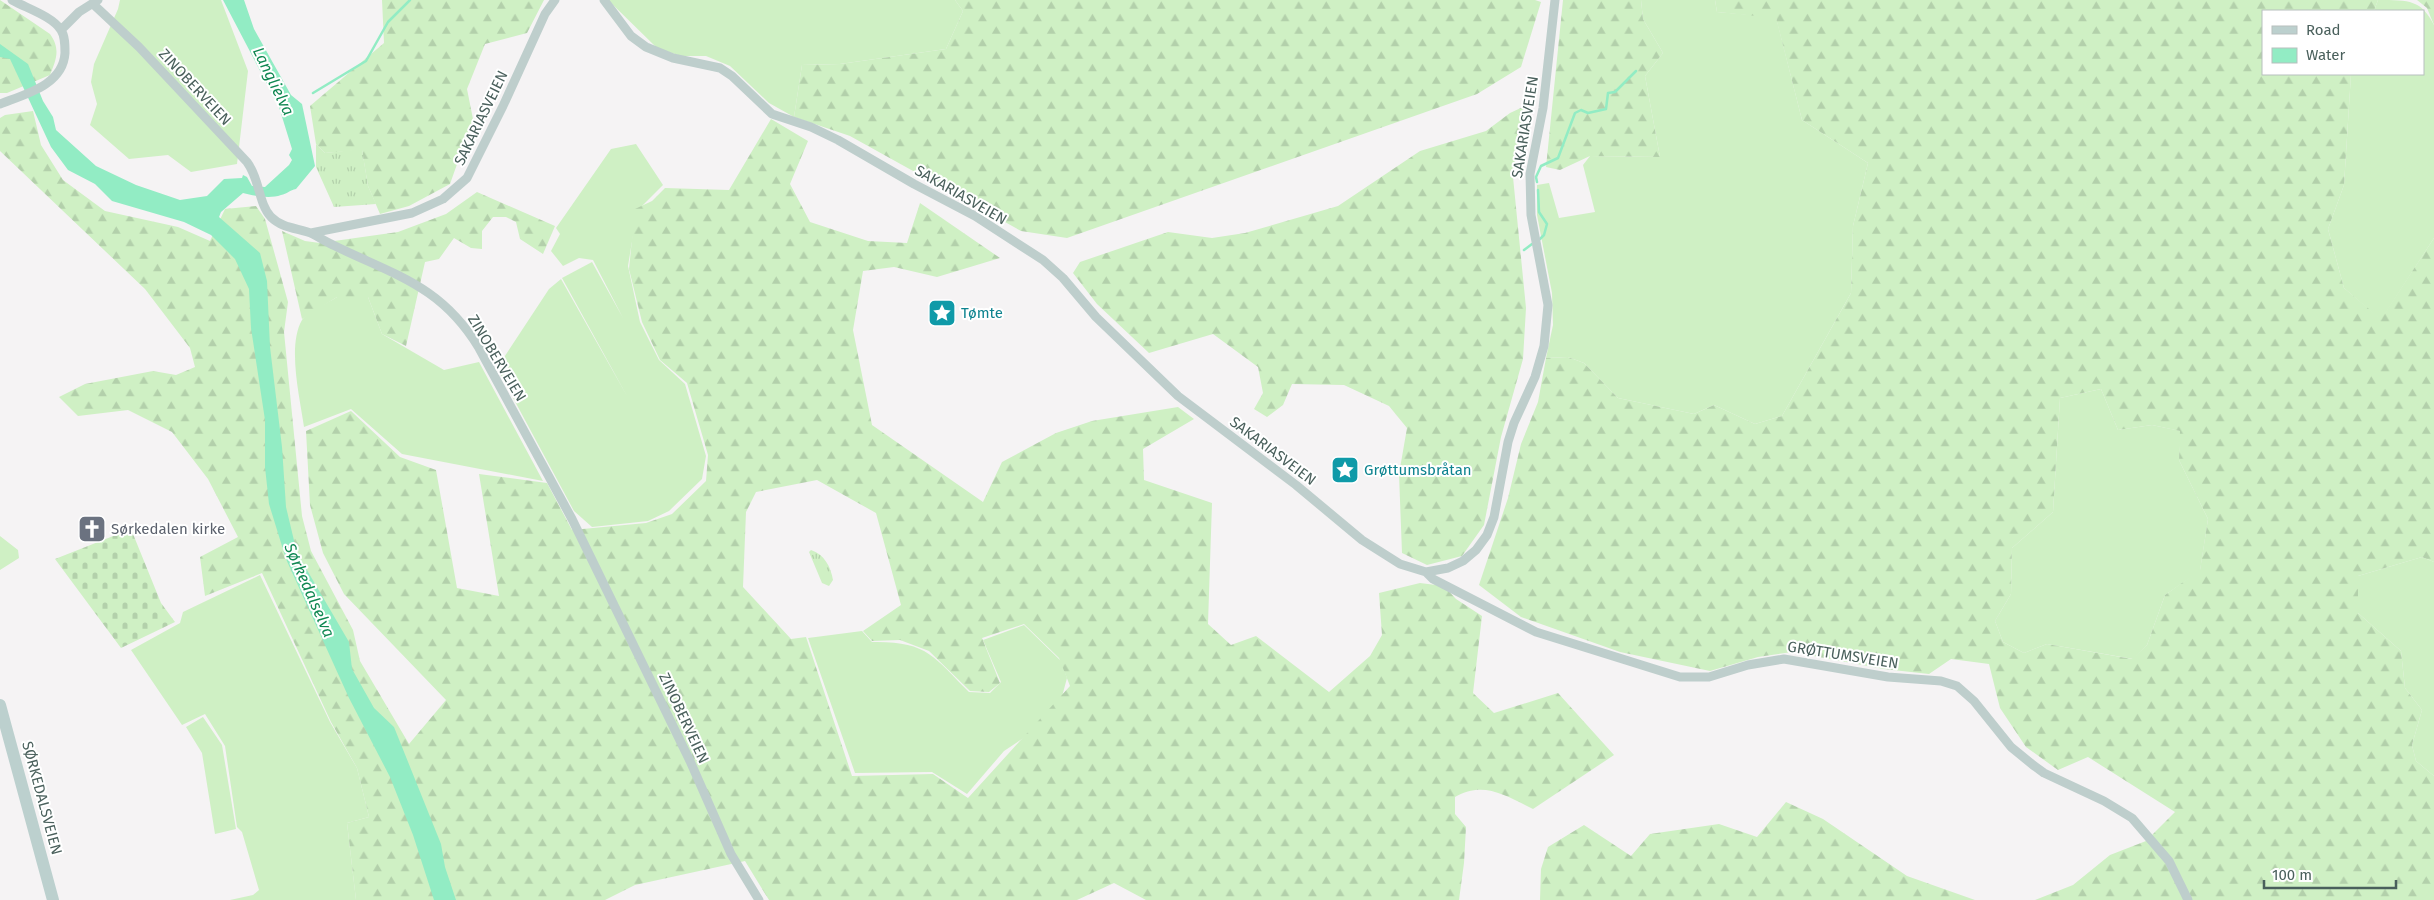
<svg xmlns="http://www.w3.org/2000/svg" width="2434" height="900" viewBox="0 0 2434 900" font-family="'Fira Sans',sans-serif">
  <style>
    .grass { fill: #cff0c4 }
    .forest { fill: url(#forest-firs); fill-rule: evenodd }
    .cemetery { fill: url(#cemetery-stones) }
    .park { fill: url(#park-tufts) }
    .water { fill: #92ecc4 }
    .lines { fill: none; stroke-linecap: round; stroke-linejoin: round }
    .stream { stroke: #92ecc4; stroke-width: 2.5 }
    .street { stroke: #bececc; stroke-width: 9 }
    .secondary { stroke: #bcd0ce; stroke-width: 12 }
    .labels { text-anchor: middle; stroke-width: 4; stroke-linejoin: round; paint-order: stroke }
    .street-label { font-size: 15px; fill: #4a605c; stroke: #fff }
    .culture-label { font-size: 15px; fill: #0d838f; stroke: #fff; text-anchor: start }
    .worship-label { font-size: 15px; fill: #5b616d; stroke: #fff; text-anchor: start }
    .water-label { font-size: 16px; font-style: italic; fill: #108852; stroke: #fff }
  </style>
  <defs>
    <pattern id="forest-firs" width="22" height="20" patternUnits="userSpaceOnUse" patternTransform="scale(1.25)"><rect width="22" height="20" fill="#cff0c4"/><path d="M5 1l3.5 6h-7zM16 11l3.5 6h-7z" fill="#b3d0ab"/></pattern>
    <pattern id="cemetery-stones" width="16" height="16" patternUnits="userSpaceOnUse" patternTransform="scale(1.25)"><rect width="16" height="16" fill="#cff0c4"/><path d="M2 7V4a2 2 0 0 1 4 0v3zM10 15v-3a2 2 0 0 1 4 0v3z" fill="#b3d0ab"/></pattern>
    <pattern id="park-tufts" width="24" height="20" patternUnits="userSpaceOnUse" patternTransform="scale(1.25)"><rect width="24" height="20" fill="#cff0c4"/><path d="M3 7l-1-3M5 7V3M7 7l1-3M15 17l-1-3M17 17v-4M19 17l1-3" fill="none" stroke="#b3d0ab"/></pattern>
  </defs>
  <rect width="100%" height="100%" fill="#f5f3f4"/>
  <path class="grass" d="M120 0H221L248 71 237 164 191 172 168 155 129 159 90 125 97 104 91 82 94 64 118 9Z
    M608 0H955L963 11 946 49 840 64 802 65 794 117 769 103 730 66 706 56H681L657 48Z
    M1641 0H1715L1717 12 1776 17 1802 120 1868 163 1853 226 1851 293 1782 416 1755 424 1714 405 1694 414 1618 398 1584 363 1568 357 1546 358 1553 325 1552 293 1537 215V185L1549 183 1559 218 1595 212 1583 165 1590 156 1660 157 1645 76 1663 53 1643 19Z
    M2378 0C2410 0 2421 0 2434 25V238L2381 320 2344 288 2328 229 2344 185 2351 74H2423V11H2374Z
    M636 144 663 185 637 211 628 266 640 322 659 360 685 384 706 456 702 479 669 511 648 521 592 527 574 511 497 368 549 289 561 279 627 396 562 278 592 262 623 318 593 260 579 258 563 266 551 251 560 234 556 228 611 149Z
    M337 297H368L382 334 444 370 479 362 543 481 402 454 351 409 304 427C300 398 287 346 302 320 306 313 329 302 337 297Z
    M2101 389 2118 430 2152 425 2181 431 2179 460 2208 519 2200 571 2165 595 2147 645 2133 659 2047 644 2024 653 2003 642 1995 621 2011 594 2012 548 2053 512 2060 398Z
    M0 536 18 550 19 558 0 570Z
    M2422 557 2434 562V776L2416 761 2412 745 2422 710 2405 688 2401 651 2358 613V576Z
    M260 575 330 722 357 768 369 817 347 823 356 900H230L253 895 259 890 242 832 237 827 225 746 205 714 182 725 131 650 180 623 183 612Z
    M1024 625 1061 661 1067 678 1060 704 1046 723 1004 751 967 794 932 772 855 773 808 638 862 631 872 642C927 641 933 656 969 692L990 693 1001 682 983 640Z
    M203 717 222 745 236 829 215 834 202 753 186 727Z"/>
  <path class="forest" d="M0 0 50 34C61 49 56 60 50 75L7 93H0Z
    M382 0H544L527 33 485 44 467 89 473 119 450 184 409 206 380 214 368 186 362 150 325 153 316 144 310 106 384 43Z
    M955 0H1535L1541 2 1521 67 1477 94 1067 238 1021 231 850 136 794 117 802 65 840 64 946 49 963 11Z
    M1563 0H1641L1643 19 1663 53 1645 76 1660 157 1590 156 1560 170 1546 167Z
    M1715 0H2378L2374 11H2263V74H2351L2344 185 2328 229 2344 288 2381 319 2434 238V562L2422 557 2358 576V613L2401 651 2405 688 2422 710 2412 745 2416 761 2434 776V900H2035L2073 885 2110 855 2146 841 2175 812 2088 757 2058 770 2026 747 2000 708 1989 664 1951 659 1929 674 1884 669 1792 652 1758 657 1710 671 1620 652 1521 617 1479 585 1508 498 1521 444 1538 402 1546 358 1568 357 1584 363 1618 398 1694 414 1714 405 1755 424 1782 416 1851 293 1853 226 1868 163 1802 120 1776 18 1717 12ZM2101 389 2118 430 2152 425 2180 431 2179 460 2208 519 2200 570 2165 595 2147 645 2132 659 2047 644 2024 653 2003 642 1995 621 2011 594 2012 548 2053 512 2060 398Z
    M2417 0H2434V25L2427 8Z
    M1525 106 1519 131 1513 177 1526 308 1523 359 1501 437 1484 525 1462 556 1427 565 1402 553 1399 474 1407 428 1389 406 1344 385 1292 384 1283 405 1267 417 1254 409 1263 393 1258 367 1213 334 1149 353 1097 304 1073 273 1080 262 1168 232 1212 238 1245 233 1338 206 1420 151 1486 131 1510 113Z
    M33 111 41 145 63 180 105 211 178 227 210 241 225 209 256 206 265 219 288 302 284 332 302 516 311 551 353 630 360 661 409 744 446 700 344 594 323 553 310 505 306 431 351 411 400 457 436 470 457 588 499 596 479 474 547 483 572 530 646 523 672 514 706 481 708 455 687 383 660 360 642 322 629 269 635 209 652 201 665 188 729 190 771 119 808 141 790 184 810 222 868 241 907 243 920 203 1000 258 937 277 894 267 863 271 853 330 872 425 983 502 1002 462 1056 433 1092 421 1178 407 1194 419 1143 449 1144 480 1212 503 1208 624 1231 645 1256 636 1329 692 1370 656 1382 635 1379 593 1420 583 1444 586 1456 599 1482 616 1473 693 1494 713 1558 693 1614 755 1533 809C1507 796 1483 780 1455 797V814L1466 827 1464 863 1459 900H1146L1114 883 1077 900H769L745 861 635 885 605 900H356L347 823 369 817 357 768 331 722 262 573 205 596 200 557 238 537 208 479 172 432 128 410 78 416 59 397 85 384 153 371 176 375 195 367 190 348 145 289 0 151V118L5 115ZM817 480 876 513 901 605 863 631 872 641 900 640 929 651 970 691 989 692 1000 683 982 638 1024 624 1059 658 1070 686 968 798 933 774 852 776 806 637 791 639 743 587 746 512 756 492Z
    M477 192 555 226 543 254 520 239 516 222 506 217H493L482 231V249L471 248 454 238 439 259 425 262 406 346 382 334 368 297H337L302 319 282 231 305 241 320 243 398 232 446 214Z
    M1786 802 1823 819 1907 876 1975 900H1540L1541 869 1548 847 1584 825 1631 856 1650 834 1719 824 1757 837Z"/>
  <path class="cemetery" d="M131 529 161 603 175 622 121 648 55 559Z"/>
  <path class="park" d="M316 144 325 153 362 149 368 186 376 204 334 207 316 167Z
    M811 550C824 554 831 567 833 580L829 586 822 583 809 552Z"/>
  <path class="water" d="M223 0H244L254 29 291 95 302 104 315 166 296 189C290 190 287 194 281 195 270 199 254 196 243 193L221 212 219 217 260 253 267 281 270 347 282 447 286 507 297 553 349 642 352 669 374 708 394 727 441 844 445 867 456 900H434L413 835 390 777 349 698 286 559 269 504 265 467V420L251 328 249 289 235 259 211 235 184 222 112 201 95 184 68 170 51 147 10 59 0 57V44L28 64 43 101 53 117 56 130 96 166 136 185 180 200 207 196 224 179 242 178 243 175 247 177 252 186 265 187 289 165 292 160 289 155 292 149 279 107Z"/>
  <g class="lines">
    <path class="stream" d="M313 93 366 61 388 22 410 0
      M1537 182 1536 177 1541 166 1558 158 1575 113 1581 110 1588 113 1606 109 1608 93 1615 92 1636 71
      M1538 190 1539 212 1547 224 1544 235 1540 239
      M1524 250 1532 244"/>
    <path class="street" d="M604 0 631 36 646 47 673 58 720 68 732 76 772 114 811 127 838 140 914 184 975 216 1043 260 1063 278 1096 317 1178 396 1296 485 1362 540 1400 564 1426 572 1448 568 1463 561 1476 550 1487 535 1494 517 1508 442 1514 423 1535 377 1544 346 1548 305 1531 215 1530 174 1543 108 1555 0
      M93 4 139 47 247 162C260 179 258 203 271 217 283 229 299 228 313 234 320 238 326 242 333 245 394 275 441 285 479 348L572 519 690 761 731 854 759 900
      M61 30 79 12 98 0
      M0 104C26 94 63 85 65 53 65 45 65 36 61 30 52 16 26 8 12 0
      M311 233 412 213 443 199 467 178 503 106 545 14 555 0
      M1426 572 1433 579 1536 632 1680 677H1709L1748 665 1784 659 1888 677 1941 681 1957 686 1974 701 2011 747 2033 765 2044 773 2104 801 2132 818 2169 861 2188 900"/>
    <path class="secondary" d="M0 705 53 900"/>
  </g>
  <defs>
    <symbol id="sight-square" viewBox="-11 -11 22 22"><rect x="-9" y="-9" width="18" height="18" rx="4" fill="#0f9aa8" stroke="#fff"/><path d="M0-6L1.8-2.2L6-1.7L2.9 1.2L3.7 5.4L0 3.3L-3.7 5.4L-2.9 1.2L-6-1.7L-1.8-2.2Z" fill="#fff"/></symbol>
    <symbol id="church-square" viewBox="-11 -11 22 22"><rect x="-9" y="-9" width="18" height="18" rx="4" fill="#6b7280" stroke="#fff"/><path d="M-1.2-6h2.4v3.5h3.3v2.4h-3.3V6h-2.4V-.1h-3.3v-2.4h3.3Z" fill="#fff"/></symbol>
  </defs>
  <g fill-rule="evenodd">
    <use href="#sight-square" x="926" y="297" width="32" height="32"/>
    <use href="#sight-square" x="1329" y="454" width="32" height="32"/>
    <use href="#church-square" x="76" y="513" width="32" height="32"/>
  </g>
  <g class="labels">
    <g class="street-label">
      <text transform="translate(195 87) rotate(47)" y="5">ZINOBERVEIEN</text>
      <text transform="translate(481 118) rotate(-64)" y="5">SAKARIASVEIEN</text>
      <text transform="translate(1525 127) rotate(-81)" y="5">SAKARIASVEIEN</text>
      <text transform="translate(961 195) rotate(30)" y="5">SAKARIASVEIEN</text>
      <text transform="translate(497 358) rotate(59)" y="5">ZINOBERVEIEN</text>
      <text transform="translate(1273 451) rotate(37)" y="5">SAKARIASVEIEN</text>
      <text transform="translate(1843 655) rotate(9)" y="5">GRØTTUMSVEIEN</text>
      <text transform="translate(684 718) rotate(65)" y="5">ZINOBERVEIEN</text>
      <text transform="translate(42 798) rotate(75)" y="5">SØRKEDALSVEIEN</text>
    </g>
    <g class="culture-label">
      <text x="961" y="318">Tømte</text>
      <text x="1364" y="475">Grøttumsbråtan</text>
    </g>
    <g class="worship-label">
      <text x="111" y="534">Sørkedalen kirke</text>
    </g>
    <g class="water-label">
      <text transform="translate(274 81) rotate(64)" y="6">Langlielva</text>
      <text transform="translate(310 590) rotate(66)" y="6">Sørkedalselva</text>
    </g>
  </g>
  <rect x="2262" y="10" width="162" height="65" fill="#ffffff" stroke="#b7bfbe"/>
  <rect x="2272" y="26" width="25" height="8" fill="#bcd0ce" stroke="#b7bfbe"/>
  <text x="2306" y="35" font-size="15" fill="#4a605c">Road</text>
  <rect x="2272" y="48" width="25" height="15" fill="#92ecc4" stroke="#b7bfbe"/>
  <text x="2306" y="60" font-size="15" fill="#4a605c">Water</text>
  <path d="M2264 880v8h132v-8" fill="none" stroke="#4a605c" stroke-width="2.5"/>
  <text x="2272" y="880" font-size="15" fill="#4a605c" stroke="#ffffff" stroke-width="4" paint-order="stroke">100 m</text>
</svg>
